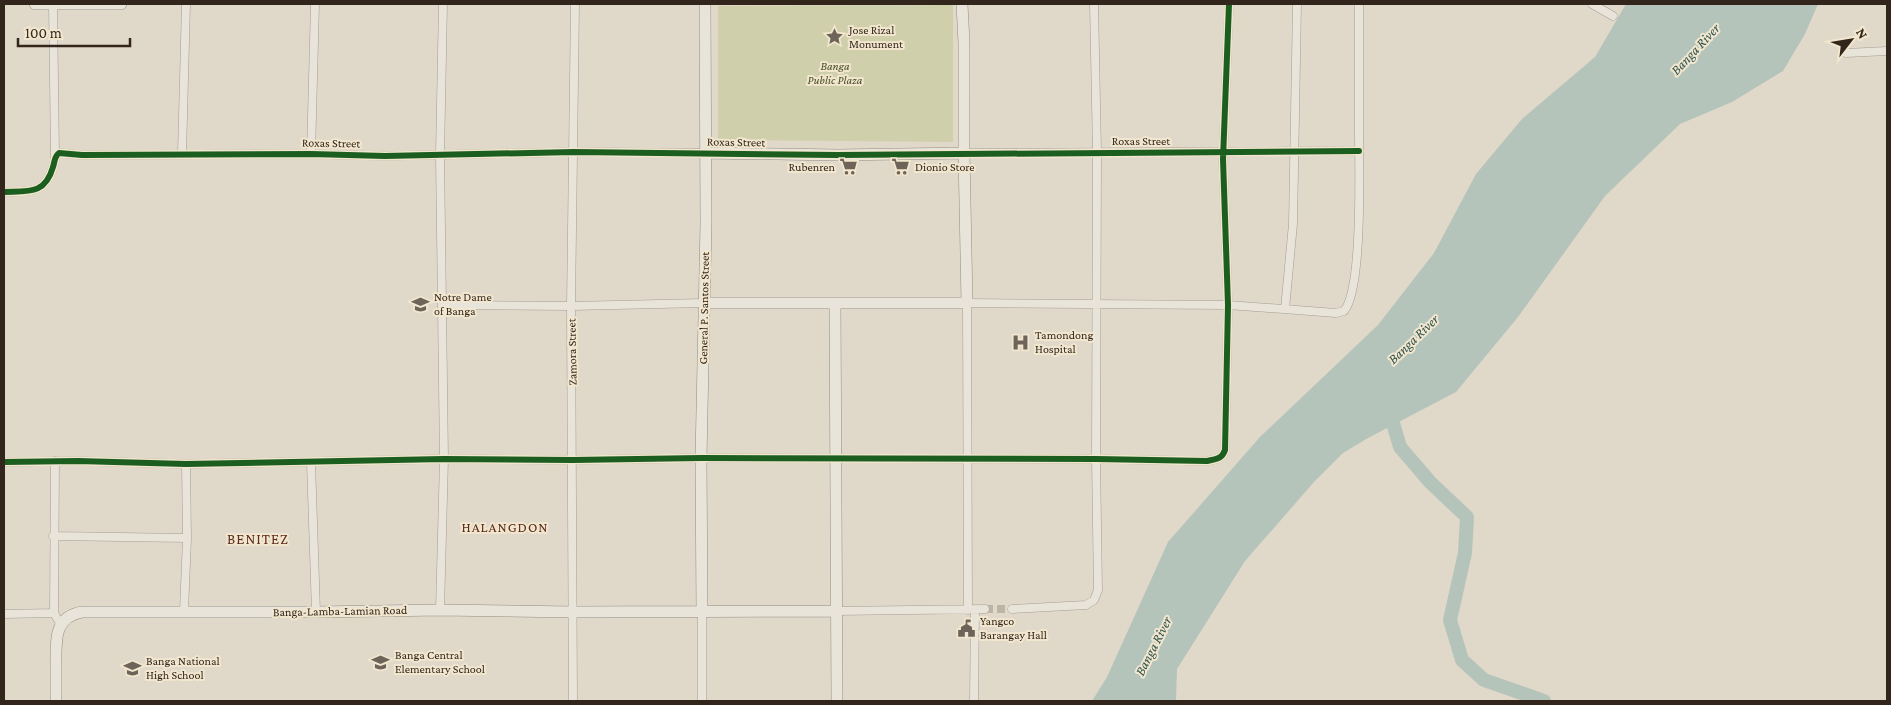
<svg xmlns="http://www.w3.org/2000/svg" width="1891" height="705" viewBox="0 0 1891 705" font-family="'Crimson Pro',serif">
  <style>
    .green { fill: #d0cfac }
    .water { fill: #b5c4ba }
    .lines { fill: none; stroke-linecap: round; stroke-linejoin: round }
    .river { stroke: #b5c4ba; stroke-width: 14 }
    .street-tunnel { stroke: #bdb4a6; stroke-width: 8; stroke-dasharray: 8 4; stroke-linecap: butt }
    .street-casing { stroke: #a59d93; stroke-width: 9 }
    .secondary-casing { stroke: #948d83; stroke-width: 12 }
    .street { stroke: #e8e4da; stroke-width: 8 }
    .secondary { stroke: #e8e4da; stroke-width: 11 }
    .cycleway-casing { stroke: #f2e7ce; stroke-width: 9 }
    .cycleway { stroke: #1b5e20; stroke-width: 6 }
    .labels { text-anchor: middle; stroke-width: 4; stroke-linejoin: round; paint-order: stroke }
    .poi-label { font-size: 12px; fill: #32261c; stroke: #f2e7ce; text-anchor: start }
    .park-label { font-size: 12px; font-style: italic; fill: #444d24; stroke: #f2e7ce }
    .street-label { font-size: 12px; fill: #32261c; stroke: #f2e7ce }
    .water-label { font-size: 14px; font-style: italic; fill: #2c514e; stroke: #f2e7ce }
    .neighbourhood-label { font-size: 14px; letter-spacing: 1px; fill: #5c2a1e; stroke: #f2e7ce }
    .quarter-label { font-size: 15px; letter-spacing: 1px; fill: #5c2a1e; stroke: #f2e7ce }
  </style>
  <rect width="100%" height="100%" fill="#e0d8c9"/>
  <path class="green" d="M953 5V142L718 140V6Z"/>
  <path class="water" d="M1626 4H1818L1805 34 1783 71 1732 102 1680 124 1605 196 1518 317 1456 392 1368 438 1343 453 1314 482 1245 561 1177 669 1176 701H1092L1107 677 1168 542 1260 437 1378 325 1434 253 1476 174 1522 119 1595 57Z"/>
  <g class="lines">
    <path class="river" d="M1388 406 1400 447 1430 482 1467 517 1465 553 1450 620 1462 660 1484 680 1544 701"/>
    <path class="street-tunnel" d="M985 609H1012"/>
    <defs>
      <path id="street" d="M53 4 55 157
        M1592 4 1613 16
        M1846 53 1887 51
        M964 153 1359 151
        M182 154 186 4
        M311 154 315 4
        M4 192C28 191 45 195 53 167 55 161 54 157 59 153L82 155 311 154 385 156 574 152 705 153
        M442 305 571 306 704 303
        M1285 309 1293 224 1297 4
        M55 461 54 613 61 625
        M4 462 78 461 186 464 444 459 573 460 701 458 1096 459 1207 461C1216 459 1222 459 1225 450L1228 305 1223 159 1229 4
        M311 462 316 612
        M53 536 187 538
        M1012 609 1086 605 1094 600 1098 590 1096 459 1097 152 1094 4
        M440 610 444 459 440 155 443 4
        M968 610 967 303 1228 305 1336 313 1344 311C1363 289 1359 167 1359 134 1359 90 1359 47 1359 4
        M184 611 187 538 186 464
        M836 611 985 609
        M4 614 54 613
        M573 701 571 306 575 4
        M702 701V612
        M974 701 975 610"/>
      <path id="secondary" d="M35 4H121
        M705 153 838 155 964 153
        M704 303H967L964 153V43L962 4
        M835 303 837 701
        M702 612 701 458 706 223 705 4
        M56 701C56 689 56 677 56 666 56 642 53 617 82 612H316L440 610 573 612 836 611"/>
    </defs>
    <use href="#street" class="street-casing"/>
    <use href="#secondary" class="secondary-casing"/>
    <use href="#street" class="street"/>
    <use href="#secondary" class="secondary"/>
    <defs>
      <path id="cycleway" d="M4 192C28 191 45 195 53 167 55 161 54 157 59 153L82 155 311 154 385 156 574 152 838 155 1359 151
        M4 462 78 461 186 464 444 459 573 460 701 458 1096 459 1207 461C1216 459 1222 459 1225 450L1228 305 1223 159 1229 4"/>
    </defs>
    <use href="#cycleway" class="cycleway-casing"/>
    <use href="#cycleway" class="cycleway"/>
  </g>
  <defs>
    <symbol id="sight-bare" viewBox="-9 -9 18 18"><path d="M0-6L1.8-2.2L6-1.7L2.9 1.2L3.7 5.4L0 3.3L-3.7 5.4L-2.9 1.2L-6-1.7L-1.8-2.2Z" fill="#6f6459" stroke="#f2e7ce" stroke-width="2.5" paint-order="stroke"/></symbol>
    <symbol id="supermarket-bare" viewBox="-9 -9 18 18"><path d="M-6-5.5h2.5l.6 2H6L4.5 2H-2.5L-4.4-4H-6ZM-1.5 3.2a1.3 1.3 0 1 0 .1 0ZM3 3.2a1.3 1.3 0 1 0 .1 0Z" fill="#6f6459" stroke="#f2e7ce" stroke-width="2.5" paint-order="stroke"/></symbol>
    <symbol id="school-bare" viewBox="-9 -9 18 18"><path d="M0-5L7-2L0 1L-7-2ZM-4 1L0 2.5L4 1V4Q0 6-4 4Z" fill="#6f6459" stroke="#f2e7ce" stroke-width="2.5" paint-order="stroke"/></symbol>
    <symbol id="hospital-bare" viewBox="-9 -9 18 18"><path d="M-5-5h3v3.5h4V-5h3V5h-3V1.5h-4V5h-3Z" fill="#6f6459" stroke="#f2e7ce" stroke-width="2.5" paint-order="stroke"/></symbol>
    <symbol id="civic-bare" viewBox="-9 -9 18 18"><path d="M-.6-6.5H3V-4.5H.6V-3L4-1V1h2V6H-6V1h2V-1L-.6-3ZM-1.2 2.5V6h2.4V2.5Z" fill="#6f6459" stroke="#f2e7ce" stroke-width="2.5" paint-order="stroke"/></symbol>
  </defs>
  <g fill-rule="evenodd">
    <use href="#sight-bare" x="822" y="24" width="25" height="25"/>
    <use href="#supermarket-bare" x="836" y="154" width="25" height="25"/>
    <use href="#supermarket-bare" x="888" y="154" width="25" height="25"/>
    <use href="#school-bare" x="408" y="292" width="25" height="25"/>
    <use href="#hospital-bare" x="1008" y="330" width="25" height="25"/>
    <use href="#civic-bare" x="954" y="616" width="25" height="25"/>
    <use href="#school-bare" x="368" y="650" width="25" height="25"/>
    <use href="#school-bare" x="120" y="656" width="25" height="25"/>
  </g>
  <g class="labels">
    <g class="poi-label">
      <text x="849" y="34">Jose Rizal<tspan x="849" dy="14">Monument</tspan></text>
      <text x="835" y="171" text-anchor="end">Rubenren</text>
      <text x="915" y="171">Dionio Store</text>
      <text x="434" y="301">Notre Dame<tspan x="434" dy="14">of Banga</tspan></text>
      <text x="1035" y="339">Tamondong<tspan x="1035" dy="14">Hospital</tspan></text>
      <text x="980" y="625">Yangco<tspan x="980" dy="14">Barangay Hall</tspan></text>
      <text x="395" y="659">Banga Central<tspan x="395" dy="14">Elementary School</tspan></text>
      <text x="146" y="665">Banga National<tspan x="146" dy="14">High School</tspan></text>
    </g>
    <g class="park-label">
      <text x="835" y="70">Banga<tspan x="835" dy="14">Public Plaza</tspan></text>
    </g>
    <g class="street-label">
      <text x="1141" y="145">Roxas Street</text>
      <text transform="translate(736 142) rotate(1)" y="4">Roxas Street</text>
      <text transform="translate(331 143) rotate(1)" y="4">Roxas Street</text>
      <text transform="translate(704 308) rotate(-89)" y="4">General P. Santos Street</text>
      <text transform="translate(572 352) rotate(-91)" y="4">Zamora Street</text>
      <text transform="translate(340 611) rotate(-1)" y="4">Banga-Lamba-Lamian Road</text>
    </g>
    <g class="water-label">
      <text transform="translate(1695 49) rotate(-47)" y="5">Banga River</text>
      <text transform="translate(1413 339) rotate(-44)" y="5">Banga River</text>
      <text transform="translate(1153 646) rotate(-63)" y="5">Banga River</text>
    </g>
    <g class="neighbourhood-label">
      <text x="505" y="532">HALANGDON</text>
    </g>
    <g class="quarter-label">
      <text x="258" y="544">BENITEZ</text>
    </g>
  </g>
  <rect width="1891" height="705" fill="none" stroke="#32261c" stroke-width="10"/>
  <g transform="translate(1851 40) rotate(59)" stroke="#f2e7ce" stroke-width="4" paint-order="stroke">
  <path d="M0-4L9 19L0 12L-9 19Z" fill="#32261c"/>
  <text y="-8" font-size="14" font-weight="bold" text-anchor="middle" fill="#32261c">N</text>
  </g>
  <path d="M18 38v8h112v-8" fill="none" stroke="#32261c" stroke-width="2.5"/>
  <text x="25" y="38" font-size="15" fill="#32261c" stroke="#f2e7ce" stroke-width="4" paint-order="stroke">100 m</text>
</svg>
